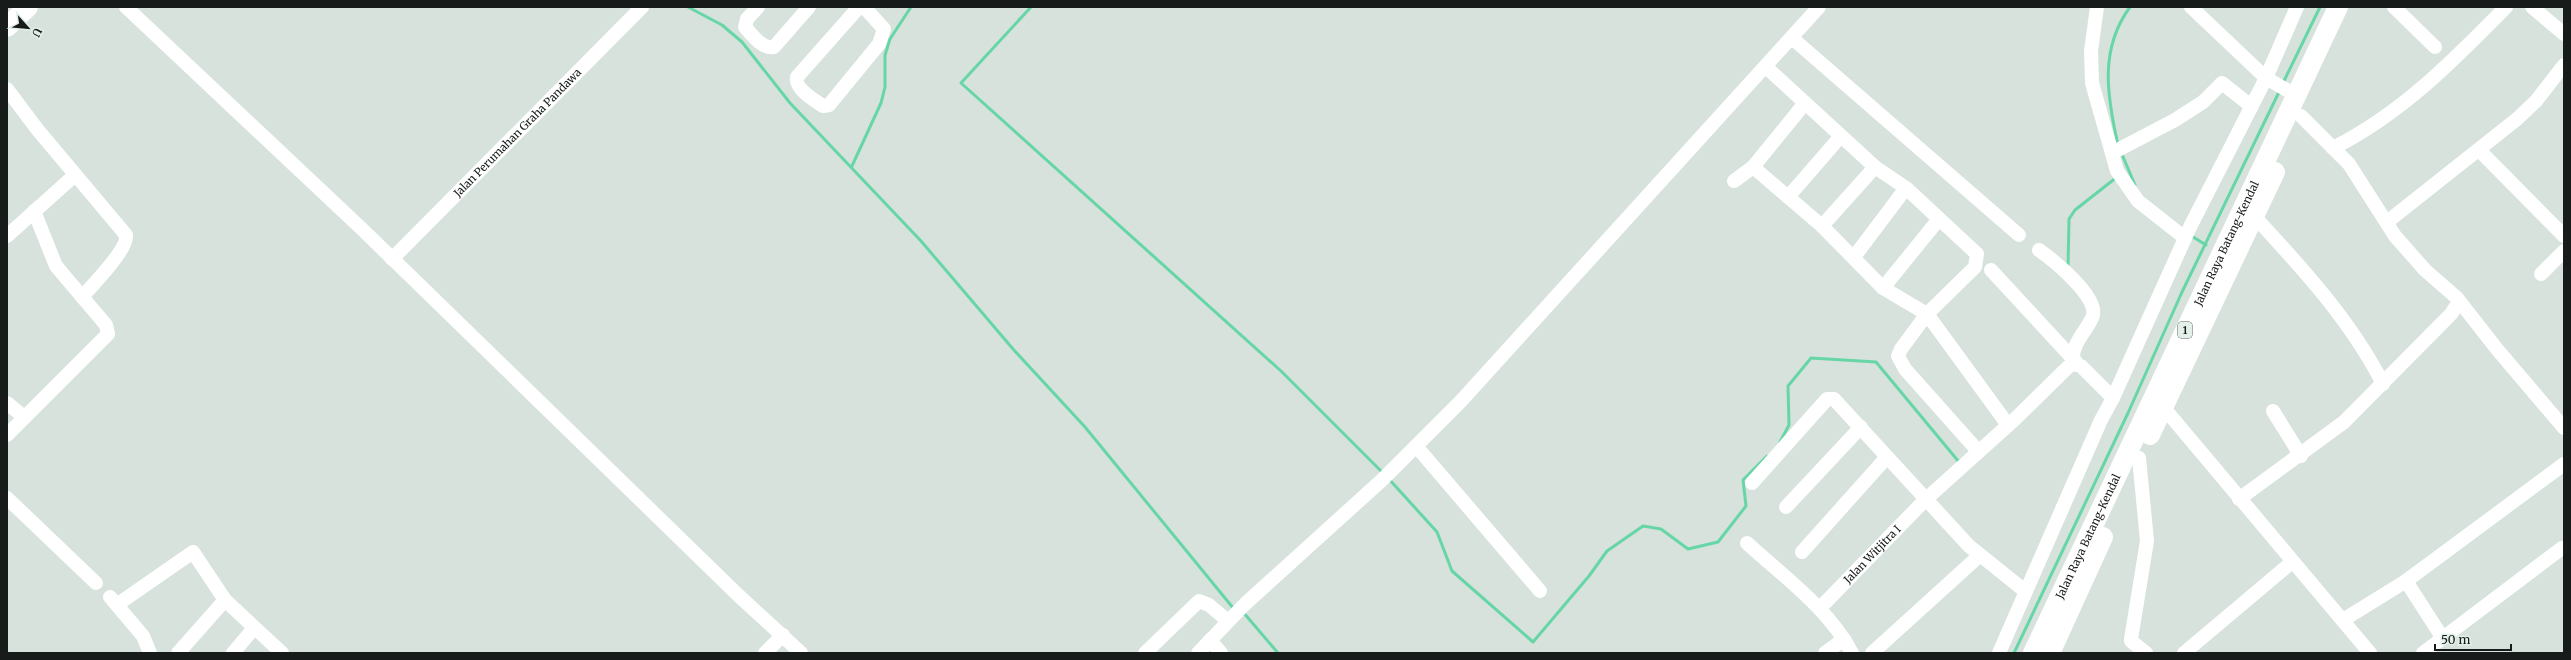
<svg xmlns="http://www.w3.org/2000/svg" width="2571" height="660" viewBox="0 0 2571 660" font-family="Merriweather,serif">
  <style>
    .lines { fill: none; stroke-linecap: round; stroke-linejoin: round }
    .stream { stroke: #67d6a7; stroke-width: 3 }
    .minor { stroke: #fff; stroke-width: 14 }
    .highway { stroke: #fff; stroke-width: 20 }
    .labels { text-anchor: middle; stroke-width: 3; stroke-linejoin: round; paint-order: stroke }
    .shield { fill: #e3efe9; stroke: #545b57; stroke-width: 1 }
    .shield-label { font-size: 10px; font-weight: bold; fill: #171b19 }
    .street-label { font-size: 11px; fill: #171b19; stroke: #e3efe9 }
  </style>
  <rect width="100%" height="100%" fill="#d6e2db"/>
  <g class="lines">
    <path class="stream" d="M688 7 722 25 742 42 790 103 921 241 1013 349 1085 427 1234 609
      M1031 7 961 83 1281 371 1383 473
      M2283 83 2320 7
      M2118 145C2107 96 2099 49 2130 7
      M2121 152 2135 185
      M852 166 881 103 885 87V55L890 39 911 7
      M2190 235 2206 245
      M2068 269 2069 219 2075 210 2117 177
      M1780 442 1789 425 1788 386 1811 358 1876 362 1959 462 1961 460
      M1388 478 1437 532 1452 571 1533 642 1589 576 1607 551 1643 526 1661 529 1688 549 1718 542 1746 506 1743 480 1767 456
      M1243 612 1278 653
      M2014 653 2128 413 2182 292 2280 90"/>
    <g class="minor">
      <path d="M126 7 363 230 738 595 801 653"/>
      <path d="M758 7 747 19 745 27C752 35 762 49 774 47L809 7"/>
      <path d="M859 7 797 77C794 88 815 101 823 106L829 105 879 44 884 29 864 7"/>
      <path d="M2097 7 2091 51 2092 83 2117 171 2138 201 2185 238"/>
      <path d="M2191 7 2266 78 2297 96"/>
      <path d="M2394 7 2435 47"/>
      <path d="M2532 7 2564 34"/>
      <path d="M1792 38 2019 235"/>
      <path d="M1766 67 1875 167 1906 188 1977 254 1975 267 1927 314 1901 349 1898 356 1905 369 1978 451"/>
      <path d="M7 89 37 129 126 235C129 248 91 287 82 297"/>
      <path d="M2301 116 2349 164 2395 236 2425 270 2457 298 2496 348 2564 428"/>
      <path d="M2333 148C2401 114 2454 60 2506 7"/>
      <path d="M2479 150 2564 236"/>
      <path d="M2112 153 2175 120 2203 102 2222 83 2251 106"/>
      <path d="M1753 167 1822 226 1883 288 1927 314 2008 425"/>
      <path d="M1734 181 1753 167 1805 103"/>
      <path d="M1788 197 1841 136"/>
      <path d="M2255 217C2302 268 2351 321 2383 384"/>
      <path d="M2387 222 2517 119 2536 101 2564 65"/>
      <path d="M1822 226 1875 167"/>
      <path d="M7 236 75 175"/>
      <path d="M2039 250C2053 260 2102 299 2092 318 2086 331 2072 344 2073 359"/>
      <path d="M1854 257 1906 188"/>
      <path id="s1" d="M392 259 642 7"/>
      <path d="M1991 270 2076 362"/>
      <path d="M2541 274 2564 251"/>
      <path d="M1883 288 1939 219"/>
      <path d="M7 403 24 417"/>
      <path d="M2164 408 2370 653"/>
      <path d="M2273 411 2301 456"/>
      <path d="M7 435 108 334 106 325 56 266 34 211"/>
      <path d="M1416 446 1540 591"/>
      <path d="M2139 458 2147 541 2131 639V641L2146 653"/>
      <path d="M1752 483 1827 399H1834L1969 546 2025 591"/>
      <path d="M7 498 96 583"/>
      <path d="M2239 499 2344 422 2451 314 2459 302"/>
      <path d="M1786 507 1861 427"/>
      <path d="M1747 543C1784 577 1828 608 1852 653"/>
      <path d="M1802 552 1887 457"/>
      <path d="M2406 581 2564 464"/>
      <path d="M110 597 143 636 150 653"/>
      <path d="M118 604 193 552 225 600 282 653"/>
      <path id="s2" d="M1820 608 1925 500 2015 419 2068 367 2073 364 2081 366 2113 398"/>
      <path d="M2343 620 2406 581 2442 637"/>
      <path d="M1210 640 1221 653"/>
      <path d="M178 653 225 600"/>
      <path d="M233 653 254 628"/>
      <path d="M765 653 783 635"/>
      <path d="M1145 653 1199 601 1209 605 1228 621"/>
      <path d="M1198 653 1245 604 1382 480 1461 401 1819 7"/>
      <path d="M1825 653 1844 639"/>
      <path d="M1872 653 1979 556"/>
      <path d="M1999 653 2101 420 2113 398 2190 227 2266 78 2297 7"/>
      <path d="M2184 653 2292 562"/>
      <path d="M2423 653 2562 548"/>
    </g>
    <g class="highway">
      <path d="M7 27 28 7"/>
      <path d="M2150 435 2275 172"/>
      <path id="s3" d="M2033 653 2338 7"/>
      <path d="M2050 653 2103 537"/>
    </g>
  </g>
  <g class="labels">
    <rect class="shield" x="2178" y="322" width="14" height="16" rx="3"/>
    <g class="shield-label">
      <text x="2185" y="334">1</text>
    </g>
    <g class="street-label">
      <text dy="4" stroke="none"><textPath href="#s1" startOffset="178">Jalan Perumahan Graha Pandawa</textPath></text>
      <text dy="4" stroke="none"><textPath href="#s3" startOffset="453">Jalan Raya Batang-Kendal</textPath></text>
      <text dy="4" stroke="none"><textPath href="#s3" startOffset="129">Jalan Raya Batang-Kendal</textPath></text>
      <text dy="4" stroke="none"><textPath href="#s2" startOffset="75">Jalan Witjitra I</textPath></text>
    </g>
  </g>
  <rect width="2571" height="660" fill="none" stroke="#171b19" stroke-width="16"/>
  <g transform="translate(28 28) rotate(117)" stroke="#e3efe9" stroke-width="3" paint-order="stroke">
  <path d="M0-3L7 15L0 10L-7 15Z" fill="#171b19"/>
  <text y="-6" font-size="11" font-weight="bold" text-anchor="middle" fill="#171b19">U</text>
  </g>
  <path d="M2435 644v6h76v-6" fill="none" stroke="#171b19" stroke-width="2"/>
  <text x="2441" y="644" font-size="12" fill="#171b19" stroke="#e3efe9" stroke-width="3" paint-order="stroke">50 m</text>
</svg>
